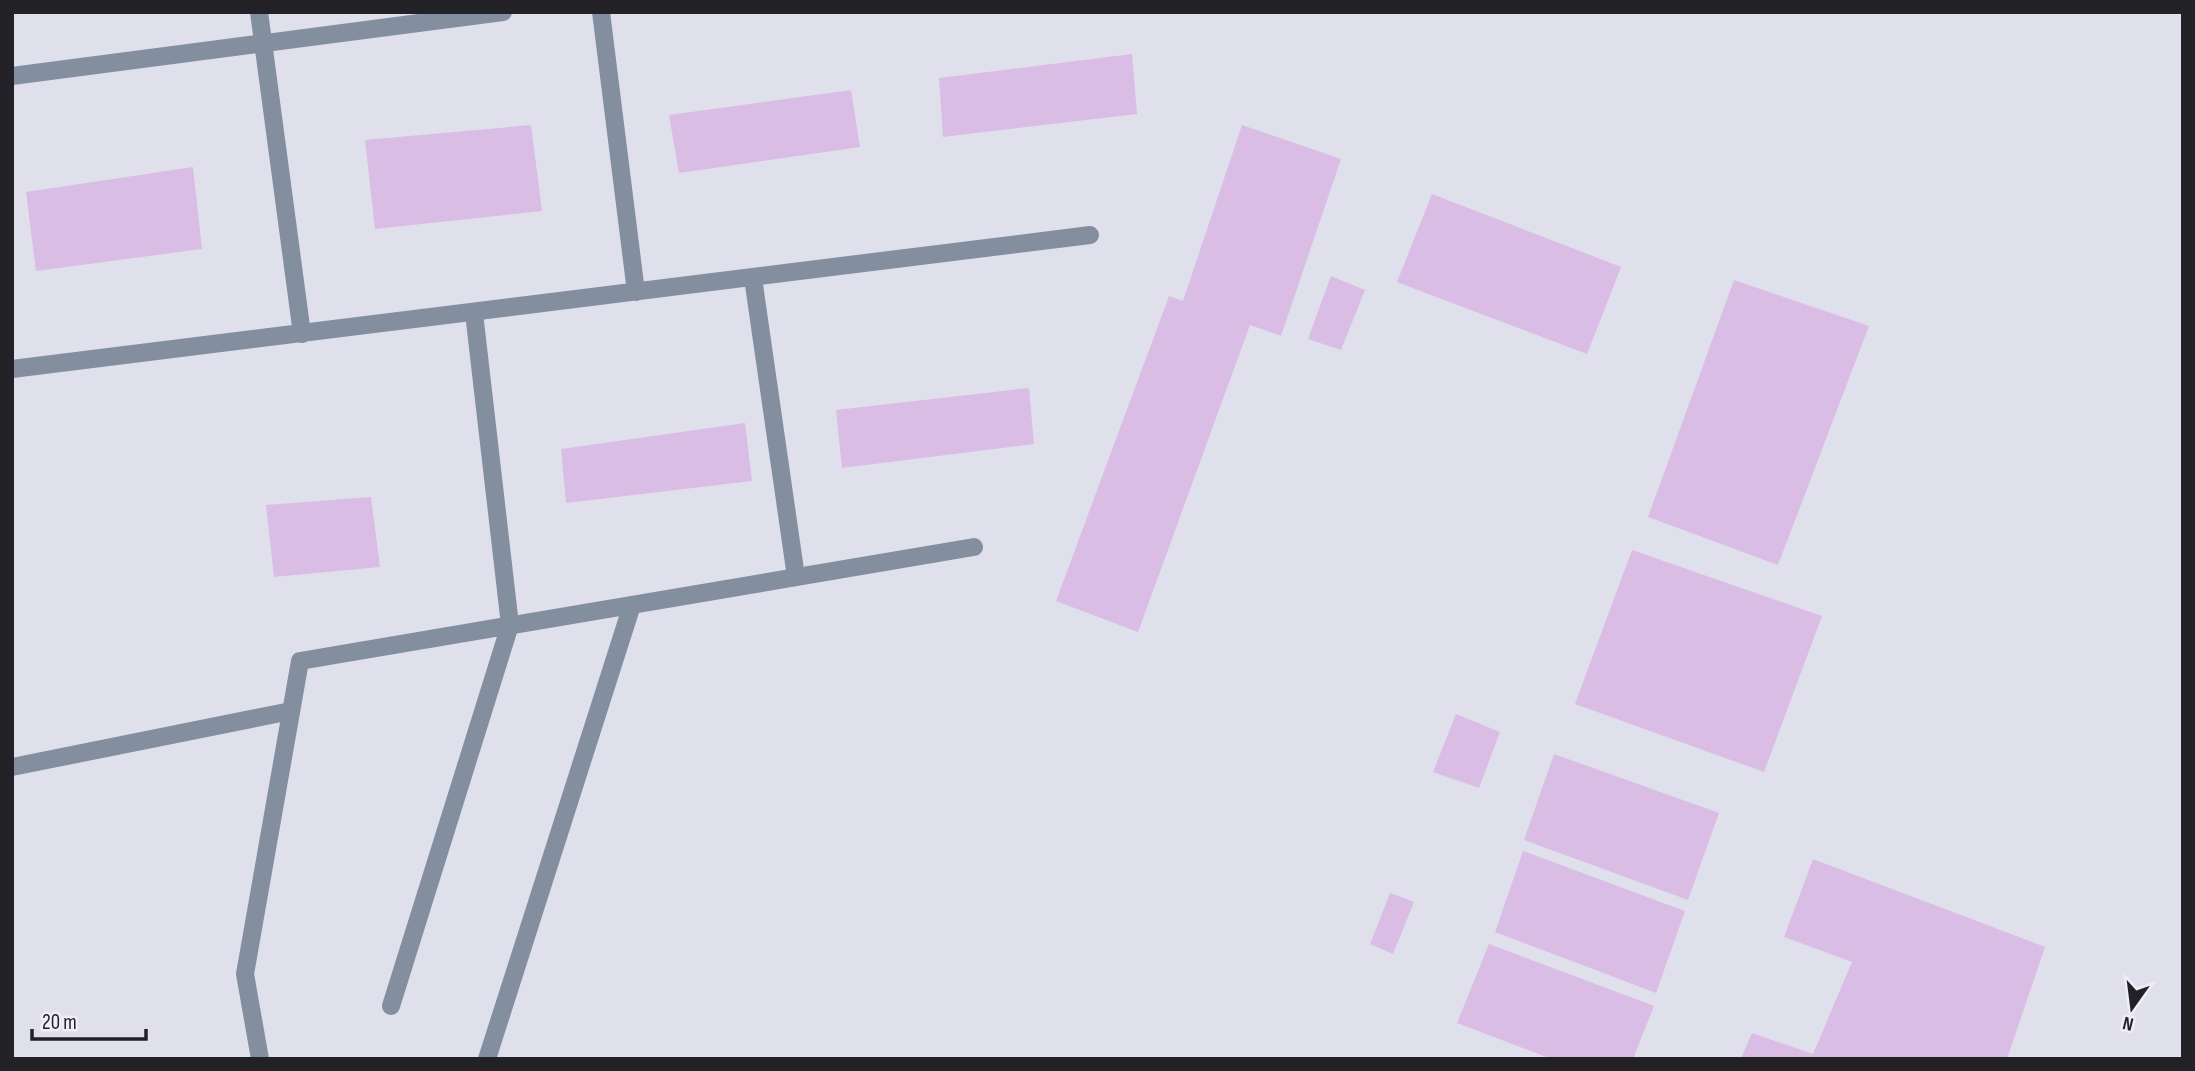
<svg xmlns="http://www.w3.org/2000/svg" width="2195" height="1071" viewBox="0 0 2195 1071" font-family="'Sofia Sans Condensed',sans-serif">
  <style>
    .building { fill: #d9bde4 }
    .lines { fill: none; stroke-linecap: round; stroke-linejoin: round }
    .minor { stroke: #838e9f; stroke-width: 18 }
  </style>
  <rect width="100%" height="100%" fill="#e0e0ec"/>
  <path class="building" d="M1132 54 1137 114 943 137 939 78Z
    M851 90 860 147 679 173 669 115Z
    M531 125 542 211 375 229 365 140Z
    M1242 125 1341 159 1281 336 1250 325 1138 632 1056 601 1169 296 1183 301Z
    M193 167 202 249 36 271 26 192Z
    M1432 194 1621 267 1587 354 1397 282Z
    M1331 276 1365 290 1341 350 1308 339Z
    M1734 280 1869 326 1778 565 1648 517Z
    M1029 388 1034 444 842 468 836 410Z
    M745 423 752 481 566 503 561 449Z
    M371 497 380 567 274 577 266 505Z
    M1632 550 1822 616 1764 772 1575 704Z
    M1456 714 1500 732 1479 788 1433 772Z
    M1554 754 1719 813 1688 900 1524 840Z
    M1523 851 1685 911 1656 993 1495 932Z
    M1813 859 2045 947 2007 1059H1741L1752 1033 1813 1054 1852 962 1784 937Z
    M1390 893 1414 902 1393 954 1370 944Z
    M1489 944 1654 1006 1633 1059H1552L1457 1023Z"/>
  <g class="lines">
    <path class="minor" d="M259 12 302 334
      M601 12 636 292
      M12 76 503 12
      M753 278 796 577
      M12 369 1090 235
      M12 767 291 711
      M391 1006 510 625 474 313
      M260 1059 245 974 300 661 974 547
      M487 1059 632 605"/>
  </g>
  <rect width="2195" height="1071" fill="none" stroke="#222226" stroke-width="28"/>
  <g transform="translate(2132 1008) rotate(194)" stroke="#eeedf9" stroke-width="5" paint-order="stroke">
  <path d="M0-5L12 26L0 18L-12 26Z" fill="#222226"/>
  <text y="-10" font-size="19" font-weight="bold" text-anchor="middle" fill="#222226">N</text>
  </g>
  <path d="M32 1029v10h114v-10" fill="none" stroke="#222226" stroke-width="3.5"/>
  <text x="42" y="1029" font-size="21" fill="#222226" stroke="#eeedf9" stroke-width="5" paint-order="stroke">20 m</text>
</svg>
